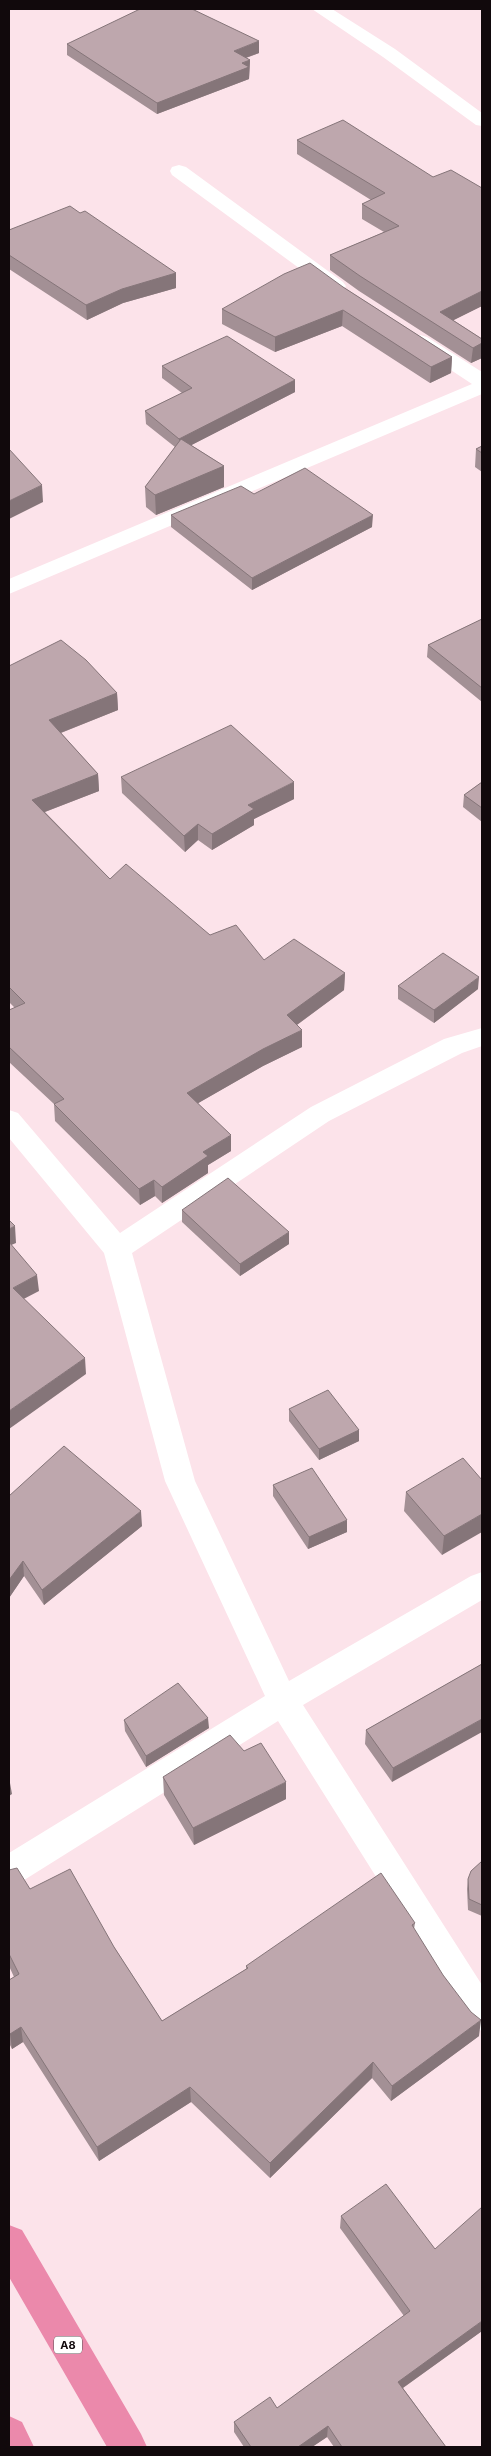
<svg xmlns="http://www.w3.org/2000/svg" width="491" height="2456" viewBox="0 0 491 2456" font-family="Inter,sans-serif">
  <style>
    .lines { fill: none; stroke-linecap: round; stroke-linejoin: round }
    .street { fill: #fff; fill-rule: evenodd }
    .highway { fill: #eb89ab; fill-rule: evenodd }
    .wall { fill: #a39095 }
    .shaded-wall { fill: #857579 }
    .building { fill: #bea7ad; stroke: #857579 }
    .labels { text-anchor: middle; stroke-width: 4; stroke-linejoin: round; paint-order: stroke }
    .shield { fill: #fff; stroke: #585355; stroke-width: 1 }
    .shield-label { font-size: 11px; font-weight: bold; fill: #11090c }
  </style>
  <rect width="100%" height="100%" fill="#fce3ea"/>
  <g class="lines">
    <path class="street" d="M312 9H332L395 49 482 113V126L476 125 383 57Z
      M179 165 186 167 343 282 346 286 343 290H329L172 175 170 171 172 167Z
      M420 335 427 337 482 372V394L9 594V579L472 384 413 345 410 341 413 337Z
      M482 1028V1046L462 1053 329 1121 132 1253 195 1481 289 1681 471 1576 482 1572V1600L303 1705 482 1985V2031L470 2026 278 1721 21 1882 9 1886V1853L265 1696 165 1481 104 1253 9 1138V1110L18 1113 120 1233 311 1107 444 1039Z"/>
    <path class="highway" d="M9 2225 22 2230 141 2434 147 2447H107L9 2277Z
      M9 2416 22 2422 34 2447H9Z"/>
  </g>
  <path class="wall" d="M67 44 259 53 246 58 250 60 249 79 157 114 67 55Z
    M297 140 433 177 482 188V306L453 320 482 339V358L471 363 359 291 330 270V255L384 232 362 219V204L371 200 297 154Z
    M80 213 176 273V288L123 303 87 320 9 269V230Z
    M343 287 452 357 451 373 430 383 342 326 275 352 222 324V309Z
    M162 366 295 380V392L191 445 224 466V487L156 515 146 507 145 487 175 447 146 424 145 411 182 393 162 378Z
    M482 446V472L475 467 476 449Z
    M254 494 372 527 252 590 171 527V515Z
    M482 619V702L427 657 428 645Z
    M9 666 117 693 118 710 61 733 98 774 99 791 45 812 110 879 210 935 264 960 345 973 344 990 297 1025 302 1047 263 1066 198 1103 231 1151 208 1165V1173L162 1203 155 1196 140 1205 55 1121 54 1104 9 1062V1010L15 1008 9 1002Z
    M121 777 294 799 254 819V825L212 850 198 840 185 852 122 793Z
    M482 782V822L463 807 464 795Z
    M398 986 478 989 434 1023 398 999Z
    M182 1210 289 1244 240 1276 182 1222Z
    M289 1409 359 1430V1441L319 1460 289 1421Z
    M482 1480 442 1555 404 1511 406 1492Z
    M273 1485 347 1532 308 1549 273 1496Z
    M9 1496 142 1526 44 1605 24 1576 9 1598Z
    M482 1664 392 1782 365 1744 366 1730Z
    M124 1720 209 1728 146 1767 125 1731Z
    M163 1777 286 1799 194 1845 164 1795Z
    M482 1861V1916L468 1910 467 1889 468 1879Z
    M9 1870 30 1889 114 1947 162 2021 246 1969V1966L415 1923 414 1929 479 2036 391 2101 372 2078 270 2178 191 2102 99 2161 23 2042 12 2049 9 2043V1980L14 1977 9 1966Z
    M341 2216 482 2331 403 2388 446 2447H334L327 2437 312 2447H244L234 2432V2422L277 2408 404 2316 340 2228Z"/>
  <path class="shaded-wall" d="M259 41V53L234 62V51Z
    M250 60 249 79 157 114V103Z
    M176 273V288L123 303 87 320 86 305 122 289Z
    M482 291V306L440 327V312Z
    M343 310 342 326 275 352V337Z
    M482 343V358L471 363 473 348Z
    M452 357 451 373 430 383 431 367Z
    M295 380V392L180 451 179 439Z
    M224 466V487L156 515 155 495Z
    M42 485 43 502 9 519V501Z
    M373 515 372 527 252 590V578Z
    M117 693 118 710 50 737 49 720Z
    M98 774 99 791 34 816 32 800Z
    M294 782V799L254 819V825L212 850V834L248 805Z
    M198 824V840L185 852 184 836Z
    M345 973 344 990 287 1032V1015Z
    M479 977 478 989 434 1023V1010Z
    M302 1030V1047L263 1066 188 1109 187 1093 263 1049Z
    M231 1135V1151L208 1165V1173L162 1203V1187L203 1152Z
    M154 1180 155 1196 140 1205 139 1189Z
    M15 1226 16 1243 9 1246V1229Z
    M289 1232V1244L240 1276V1264Z
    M37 1275 39 1291 14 1304 13 1288Z
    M85 1358 86 1374 9 1429V1411Z
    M359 1430V1441L319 1460V1449Z
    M141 1511 142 1526 44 1605 42 1590Z
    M482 1514V1532L442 1555 444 1536Z
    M347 1520V1532L308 1549 309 1537Z
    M23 1561 24 1576 9 1598V1580Z
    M208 1718 209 1728 146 1767V1756Z
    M482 1719V1732L392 1782 393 1768Z
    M286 1782V1799L194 1845 193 1828Z
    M10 1783 12 1794 9 1796V1784Z
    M481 2020 479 2036 391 2101 392 2086Z
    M21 2027 23 2042 12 2049 10 2034Z
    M373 2062 372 2078 270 2178V2163Z
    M190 2087 191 2102 99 2161 97 2147Z
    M482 2321V2331L397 2392 398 2382Z
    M328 2426 327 2437 312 2447H298Z"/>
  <path class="building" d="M140 9H192L259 41 234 51 250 60 242 63 249 67 157 103 67 44Z
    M343 120 433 177 451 170 482 188V291L440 312 482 339V343L473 348 360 276 330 255 399 226 362 204 385 193 297 140Z
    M70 206 80 213 85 211 176 273 122 289 86 305 9 255V230Z
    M310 263 343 287 452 357 431 367 343 310 275 337 222 309 284 274Z
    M227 336 295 380 179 439 145 411 192 388 162 366Z
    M181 439 224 466 155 495 145 487Z
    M482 446V453L476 449Z
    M9 449 42 485 9 501Z
    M305 468 373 515 252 578 171 515 241 486 254 494Z
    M482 619V688L428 645Z
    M61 640 86 660 117 693 49 720 98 774 32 800 110 879 126 864 210 935 236 925 264 960 294 939 345 973 287 1015 302 1030 263 1049 187 1093 231 1135 203 1152 208 1156 162 1187 154 1180 139 1189 54 1104 64 1099 9 1047V1010L25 1003 9 987V666Z
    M231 725 294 782 248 805 254 809 212 834 198 824 184 836 121 777Z
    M482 782V808L464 795Z
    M443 953 479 977 434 1010 398 986Z
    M228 1178 289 1232 240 1264 182 1210Z
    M9 1220 15 1226 9 1229Z
    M9 1242 37 1275 13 1288 85 1358 9 1411Z
    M328 1390 359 1430 319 1449 289 1409Z
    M64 1446 141 1511 42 1590 23 1561 9 1580V1496Z
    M463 1458 482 1480V1514L444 1536 406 1492Z
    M312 1468 347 1520 309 1537 273 1485Z
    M482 1664V1719L393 1768 366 1730Z
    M178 1683 208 1718 146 1756 124 1720Z
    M230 1735 244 1751 261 1743 286 1782 193 1828 163 1777Z
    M482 1861V1905L469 1899 468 1879 471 1871Z
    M17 1868 30 1889 70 1869 114 1947 162 2021 248 1968 246 1966 381 1873 415 1923 412 1925 443 1975 471 2012 481 2020 392 2086 373 2062 270 2163 190 2087 97 2147 21 2027 10 2034 9 2032V1980L19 1974 9 1954V1870Z
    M386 2184 435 2249 482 2207V2321L398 2382 446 2447H342L328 2426 298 2447H251L234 2422 270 2397 277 2408 410 2311 341 2216Z"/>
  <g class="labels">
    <rect class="shield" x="54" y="2336.5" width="28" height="17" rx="4"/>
    <g class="shield-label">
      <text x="68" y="2349">A8</text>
    </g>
  </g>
  <rect width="491" height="2456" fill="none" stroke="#11090c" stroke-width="20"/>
</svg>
